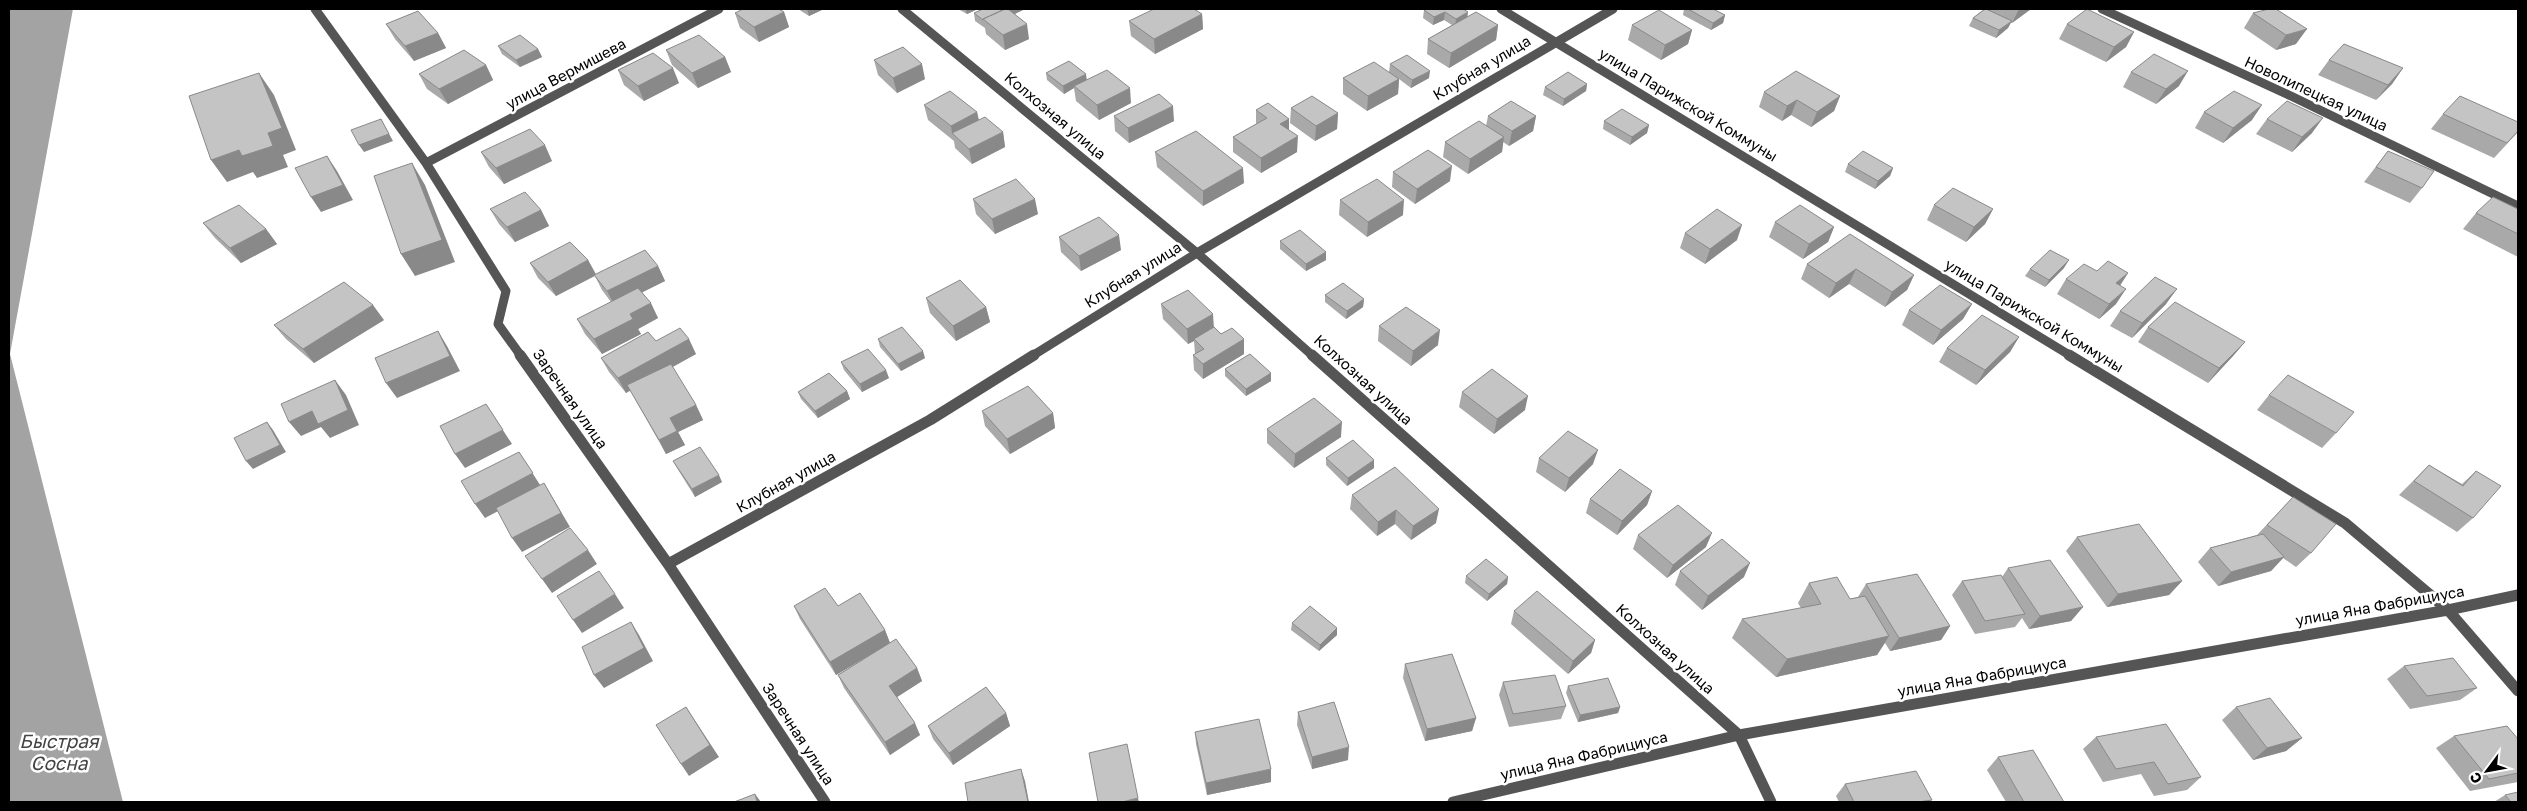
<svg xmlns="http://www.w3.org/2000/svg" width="2527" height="811" viewBox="0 0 2527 811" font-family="'Golos Text',sans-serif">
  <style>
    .water { fill: #a3a3a3 }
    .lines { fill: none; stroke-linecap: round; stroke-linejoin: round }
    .minor-far1 { stroke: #555; stroke-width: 9 }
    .minor { stroke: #555; stroke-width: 11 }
    .tertiary { stroke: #555; stroke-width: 9 }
    .wall { fill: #a9a9a9 }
    .shaded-wall { fill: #898989 }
    .building { fill: #c4c4c4; stroke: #898989 }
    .labels { text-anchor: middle; stroke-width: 5; stroke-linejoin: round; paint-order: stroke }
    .street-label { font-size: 15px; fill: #000; stroke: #fff }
    .near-water-label { font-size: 19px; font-style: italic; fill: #444; stroke: #fff }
  </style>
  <rect width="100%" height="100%" fill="#fff"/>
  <path class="water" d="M9 9H73L10 354 123 802H9Z"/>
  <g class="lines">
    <path class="minor-far1" d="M315 9 426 163 506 291 498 324 521 356
      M902 9 1197 253 1313 356
      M1501 9 2071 356
      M426 163 719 9
      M1032 356 1197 253 1613 9"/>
    <path class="minor" d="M520 355 668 564 825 802
      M1312 355 1739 735 1771 802
      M2069 355 2345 523 2448 610 2518 691
      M668 564 930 420 1034 355
      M1453 802 1739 735 2448 610 2518 595"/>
    <path class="tertiary" d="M2102 9 2291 96 2518 206"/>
  </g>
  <path class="wall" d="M798 9H824L809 16Z
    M958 9H978L967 14Z
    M983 9H1025L1015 14 1029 39 1005 50 986 34 985 28 975 21 974 13Z
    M1427 9 1468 16 1498 25 1496 40 1449 68 1427 54 1428 39 1452 25 1444 20 1433 25 1423 18 1424 10Z
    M1684 9H1713L1725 15 1723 23 1711 30 1683 15Z
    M1981 9H2031L2012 23H2010L2008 28 1996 38 1969 26 1973 18 1983 10Z
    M2269 9 2296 44 2276 50 2244 28 2253 13Z
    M784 12 789 27 759 42 740 28 735 13Z
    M1202 14 1203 29 1155 54 1131 36 1129 21Z
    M386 24 438 33 446 48 414 61 395 39Z
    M2067 24 2134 32 2126 47 2106 62 2059 39Z
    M1632 25 1692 30 1688 44 1661 60 1628 40Z
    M498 46 538 49 542 57 520 67 502 54Z
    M666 50 725 57 731 72 698 88 672 65Z
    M874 60 925 79 897 93 878 75Z
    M2329 60 2403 68 2392 84 2376 100 2318 75Z
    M1390 64 1429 78 1411 88 1399 79 1398 94 1367 111 1343 94V78L1389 72Z
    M486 65 493 80 448 104 427 89 419 74Z
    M618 70 679 83 644 101 624 85Z
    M2131 72 2179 86 2156 104 2123 87Z
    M1046 73 1087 80 1131 103 1099 120 1076 101 1074 88 1064 94 1047 80Z
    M1587 84 1586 91 1563 106 1543 95 1545 87Z
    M1764 92 1840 96 1834 111 1811 127 1791 115 1782 121 1759 107Z
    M924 105 977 112 979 120 1003 132 1005 147 972 164 955 148 954 141 928 120Z
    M1291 108 1338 113 1337 129 1315 141 1290 123Z
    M1256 110 1289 119V130L1297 152 1261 173 1233 152V137L1256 124Z
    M2204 112 2252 120 2223 143 2195 128Z
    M2443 114 2518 132 2494 158 2431 129Z
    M1114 116 1174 121 1129 143 1115 131Z
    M1488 116H1536L1533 131 1509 146 1503 142 1502 152 1468 174 1443 157 1445 142 1486 126Z
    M2267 119 2312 133 2292 152 2256 134Z
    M1604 121 1649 125 1647 133 1630 145 1603 129Z
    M2388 151 2422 188 2410 203 2364 182Z
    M481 152 552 161 504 184 489 167Z
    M1155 152 1244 183 1203 206 1157 167Z
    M1848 164 1893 168 1890 176 1875 189 1845 172Z
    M1393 172 1450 181 1415 204 1392 187Z
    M973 199 1038 214 995 234 976 214Z
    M1340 200 1403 215 1367 237 1339 215Z
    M1934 205 1993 209 1985 224 1966 242 1927 220Z
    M490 209 541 210 549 226 515 242 499 224Z
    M2518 209V257L2463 229 2476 213Z
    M1775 222 1834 227 1828 242 1803 259 1769 237Z
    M203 223 266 229 277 244 241 263 215 238Z
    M1685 233 1737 240 1705 264 1680 248Z
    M1059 237 1121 250 1081 271 1061 252Z
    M1280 241 1326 252V260L1306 271 1280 249Z
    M588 260 596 274 658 266 665 281 642 292 658 318 638 329 641 334 602 354 585 334 577 319 611 302 602 290 595 276 556 296 538 278 530 263Z
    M1807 264 1914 275 1907 290 1885 307 1849 284 1829 298 1801 279Z
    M2064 268 2045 287 2025 276 2030 269Z
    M2097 271 2128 273 2120 286 2116 304 2099 319 2057 294 2066 279Z
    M1325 295 1364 299 1363 307 1346 319 1325 302Z
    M926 298 986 307 990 322 956 341 930 313Z
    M1161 304 1214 327 1244 354 1203 379 1194 370 1193 355 1195 354 1194 341 1188 344 1163 319Z
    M1972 304 1963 319 1933 345 1902 325 1909 310Z
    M2166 304 2132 338 2110 326 2120 311Z
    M384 320 314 363 286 339 274 325Z
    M1379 326 1438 345 1411 366 1378 341Z
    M2148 327 2245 342 2233 356 2208 383 2138 342Z
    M2019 337 2010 352 1976 385 1939 362 1947 348Z
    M878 339 925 358 901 371 880 347Z
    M656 341 696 354 672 367 696 405 703 420 678 432 685 445 666 454 630 390 626 393 609 372 601 358Z
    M841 362 889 378 862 392 844 370Z
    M1225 369 1271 373V381L1246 396 1225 376Z
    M847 391 850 399 818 418 801 399 798 392Z
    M1462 392 1525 410 1494 434 1459 407Z
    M2269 395 2336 433 2322 448 2257 410Z
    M982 411 1053 413 1055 428 1010 454 985 426Z
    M1267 429 1341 437 1294 468 1267 443Z
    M1326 458 1374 468 1347 486 1326 465Z
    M1539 458 1593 464 1565 492 1536 472Z
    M673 461 722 482 695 497 677 468Z
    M2429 465 2462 484 2476 471 2473 518 2457 532 2399 495Z
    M1652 491 1647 505 1617 535 1586 513 1590 499Z
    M1352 495 1436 523 1411 540 1395 524 1377 536 1350 509Z
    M2293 497 2311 553 2296 567 2283 558 2271 571 2218 586 2198 562 2210 548 2257 535Z
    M1638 535 1706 547 1667 578 1633 549Z
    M2077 537 2182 581 2169 595 2107 607 2066 551Z
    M2008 568 2083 607 2071 621 2029 629 2022 618 2015 627 1975 634 1952 595 1962 581 2002 577Z
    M1680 571 1744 577 1702 610 1675 585Z
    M1466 576 1508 577 1507 584 1487 601 1465 583Z
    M1809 583 1850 599 1858 597 1866 584 1950 626 1941 640 1890 651 1885 643 1877 655 1776 677 1732 638 1742 619 1801 608 1798 603Z
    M794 606H838L885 630 890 643 917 668 922 681 897 697 920 735 890 755 844 688 838 675 875 652 836 675 800 619Z
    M1514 611 1595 640 1591 653 1568 674 1511 624Z
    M1292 623 1337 635 1319 651 1291 630Z
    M1405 664 1476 718 1472 731 1425 741 1403 678Z
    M2404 666 2477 688 2460 700 2410 709 2387 679Z
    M1503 682 1566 706 1561 719 1509 727 1499 695Z
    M1568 686 1620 707 1618 713 1578 722 1566 693Z
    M2236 707 2302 738 2286 751 2253 760 2222 720Z
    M1298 712 1348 760 1312 769 1297 725Z
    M1006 713 1010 726 953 765 933 739 928 726Z
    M1195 732 1271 782 1207 795 1196 744Z
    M2454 736 2518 739V782L2470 791 2436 748Z
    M2096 737 2201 777 2187 790 2154 796 2141 774 2103 782 2083 749Z
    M1998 757 2064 802H2006L1987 770Z
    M1845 784 1932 800 1929 802H1839L1836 796Z
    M2505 795 2518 802H2494Z"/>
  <path class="shaded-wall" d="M807 9H824L809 16Z
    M965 9H978L967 14Z
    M1008 9H1025L991 25Z
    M2019 9H2031L2012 23Z
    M784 12 789 27 759 42 754 27Z
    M1445 12 1444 20 1433 25 1434 17Z
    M1468 12 1467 20 1455 27 1456 19Z
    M1202 14 1203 29 1155 54 1154 39Z
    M1725 15 1723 23 1711 30 1713 23Z
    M2012 21 2008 28 1996 38 1999 30Z
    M1027 24 1029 39 1005 50 1003 35Z
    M1498 25 1496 40 1449 68 1451 53Z
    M2307 29 2296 44 2276 50 2286 35Z
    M1692 30 1688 44 1661 60 1665 45Z
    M2134 32 2126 47 2106 62 2114 47Z
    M438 33 446 48 414 61 405 46Z
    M538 49 542 57 520 67 516 60Z
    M725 57 731 72 698 88 692 73Z
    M922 64 925 79 897 93 893 78Z
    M486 65 493 80 448 104 439 89Z
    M673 68 679 83 644 101 638 86Z
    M2403 68 2392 84 2376 100 2388 85Z
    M1430 71 1429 78 1411 88 1412 80Z
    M2188 71 2179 86 2156 104 2166 89Z
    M259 73 274 95 296 150 283 155 288 167 257 178 253 172 227 182 211 160 239 150 268 133Z
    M1086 74 1087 81 1074 86V88L1064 94 1063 86Z
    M1399 79 1398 94 1367 111 1368 96Z
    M1587 84 1586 91 1563 106 1564 99Z
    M1130 88 1131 103 1099 120 1097 105Z
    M1840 96 1834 111 1811 127 1817 112Z
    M1797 100 1791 115 1782 121 1787 106Z
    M2262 105 2252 120 2223 143 2233 128Z
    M1173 106 1174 121 1129 143 1128 128Z
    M977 112 980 127 952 133 951 126Z
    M1338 113 1337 129 1315 141 1316 126Z
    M1536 116 1533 131 1509 146 1512 131Z
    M2323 118 2312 133 2292 152 2302 137Z
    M381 119 393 141 364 152 359 145Z
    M1289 119V134L1280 124Z
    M1649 125 1647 133 1630 145 1632 137Z
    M1003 132 1005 147 972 164 969 149Z
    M1298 136 1297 152 1261 173V158Z
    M1504 137 1502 152 1468 174 1470 159Z
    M545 145 552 161 504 184 496 168Z
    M327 156 337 171 353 200 321 212 311 197Z
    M412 163 425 185 455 262 415 276 401 254Z
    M1452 166 1450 181 1415 204 1417 189Z
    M1243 168 1244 183 1203 206V191Z
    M1893 168 1890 176 1875 189 1878 181Z
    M1035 199 1038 214 995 234 992 219Z
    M1404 200 1403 215 1367 237 1368 222Z
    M1993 209 1985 224 1966 242 1974 227Z
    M541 210 549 226 515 242 507 227Z
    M1742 225 1737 240 1705 264 1710 249Z
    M1834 227 1828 242 1803 259 1809 244Z
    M266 229 277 244 241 263 230 248Z
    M1119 235 1121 250 1081 271 1079 256Z
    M1326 252V260L1306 271V264Z
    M588 260 596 275 556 296 548 282Z
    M2069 260 2064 268 2045 287 2049 280Z
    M658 266 665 281 615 306 607 291Z
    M1856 269 1849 284 1829 298 1836 283Z
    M2128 273 2118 288 2116 283Z
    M1914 275 1907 290 1885 307 1892 292Z
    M2126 289 2116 304 2099 319 2109 304Z
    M2177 289 2166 304 2132 338 2142 323Z
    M1364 299 1363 307 1346 319 1347 311Z
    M651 303 658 318 638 329 641 334 602 354 594 339 630 314Z
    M1972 304 1963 319 1933 345 1941 330Z
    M373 305 384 320 314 363 303 349Z
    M986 307 990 322 956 341 953 326Z
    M1213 314 1214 329 1194 339V341L1188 344 1187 329Z
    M1440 330 1438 345 1411 366 1413 351Z
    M438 331 447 346 460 371 397 398 386 383Z
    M2019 337 2010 352 1976 385 1985 370Z
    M689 339 696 354 626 393 618 378Z
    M1244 339V354L1203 379V364Z
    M2245 342 2233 356 2208 383 2219 368Z
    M923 351 925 358 901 371 898 364Z
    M886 370 889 378 862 392 860 384Z
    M1271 373V381L1246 396V389Z
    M335 380 346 395 359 425 330 438 321 427 301 436 289 422Z
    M847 391 850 399 818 418 815 411Z
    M1528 396 1525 410 1494 434 1497 419Z
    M486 404 512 444 465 468 455 454Z
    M696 405 703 420 678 432 685 445 666 454 659 440 670 418Z
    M1053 413 1055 428 1010 454 1007 439Z
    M267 422 273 430 286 452 253 469 246 461Z
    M1342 422 1341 437 1294 468 1295 454Z
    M1598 450 1593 464 1565 492 1569 478Z
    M519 452 542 488 485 518 475 504Z
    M1374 460V468L1347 486 1348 478Z
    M719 475 722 482 695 497 692 489Z
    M544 483 570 527 522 552 512 538Z
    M1652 491 1647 505 1617 535 1622 521Z
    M1439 509 1436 523 1411 540 1413 526Z
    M1396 510 1395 524 1377 536 1378 522Z
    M1712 533 1706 547 1667 578 1673 565Z
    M588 550 597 564 552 593 542 579Z
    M2284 557 2271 571 2218 586 2231 572Z
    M1750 563 1744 577 1702 610 1708 596Z
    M1508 577 1507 584 1487 601 1489 594Z
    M2182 581 2169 595 2107 607 2118 594Z
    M615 594 624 608 582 633 573 620Z
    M2083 607 2071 621 2029 629 2040 616Z
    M631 622 639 635 653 661 604 688 594 675Z
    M1950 626 1941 640 1890 651 1899 638Z
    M1337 628V635L1319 651 1320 645Z
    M885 630 890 643 836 675 830 662Z
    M1889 636 1877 655 1776 677 1787 659Z
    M1595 640 1591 653 1568 674 1573 661Z
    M917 668 922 681 894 699 889 686Z
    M686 707 719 757 689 776 681 764Z
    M1620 707 1618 713 1578 722 1580 715Z
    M1006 713 1010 726 953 765 949 753Z
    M1476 718 1472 731 1425 741 1427 729Z
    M915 723 920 735 890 755 885 742Z
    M2302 738 2286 751 2253 760 2267 748Z
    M1349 747 1348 760 1312 769V757Z
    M1021 769 1025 781 1029 802H1028Z
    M1271 769V782L1207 795 1206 783Z
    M755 794 761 802H757Z
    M1138 798 1139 802H1122Z"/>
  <path class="building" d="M743 9H779L784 12 754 27 735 13Z
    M983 9H1005L983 19V20L974 13Z
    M1005 9H1008L1027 24 1003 35 983 19Z
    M1154 9H1194L1202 14 1154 39 1129 21Z
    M1427 9H1463L1468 12 1456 19 1445 12 1434 17 1424 10Z
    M1688 9H1713L1725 15 1713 23Z
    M1985 9H1986L2012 21 1999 30 1973 18Z
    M2087 9 2134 32 2114 47 2067 24Z
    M2269 9H2276L2307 29 2286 35 2253 13Z
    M1659 10 1692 30 1665 45 1632 25Z
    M418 11 438 33 405 46 386 24Z
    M1476 12 1498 25 1451 53 1428 39Z
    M520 35 538 49 516 60 498 46Z
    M699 35 725 57 692 73 666 50Z
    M2344 44 2403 68 2388 85 2329 60Z
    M903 47 922 64 893 78 874 60Z
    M464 50 486 65 439 89 419 74Z
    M653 53 673 68 638 86 618 70Z
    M2154 54 2188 71 2166 89 2131 72Z
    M1407 55 1430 71 1412 80 1390 64Z
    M1069 61 1086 74 1063 86 1046 73Z
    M1374 62 1399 79 1368 96 1343 78Z
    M1107 70 1130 88 1097 105 1074 86Z
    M1796 71 1840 96 1817 112 1797 100 1787 106 1764 92Z
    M1568 72 1587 84 1564 99 1545 87Z
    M259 73 282 128 268 133 273 146 242 156 239 150 211 160 189 96Z
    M950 91 977 112 951 126 924 105Z
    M2234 91 2262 105 2233 128 2204 112Z
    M1159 94 1173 106 1128 128 1114 116Z
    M1312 96 1338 113 1316 126 1291 108Z
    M2460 96 2518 122V131L2507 143 2443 114Z
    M1511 101 1536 116 1512 131 1488 116Z
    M2287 101 2323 118 2302 137 2267 119Z
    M1268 103 1289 119 1280 124 1298 136 1261 158 1233 137 1267 118 1256 110Z
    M1622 109 1649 125 1632 137 1604 121Z
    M985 117 1003 132 969 149 952 133Z
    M381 119 389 134 359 145 351 130Z
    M1479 121 1504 137 1470 159 1445 142Z
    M530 129 545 145 496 168 481 152Z
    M1196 131 1243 168 1203 191 1155 152Z
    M1428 150 1452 166 1417 189 1393 172Z
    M1863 151 1893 168 1878 181 1848 164Z
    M2388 151 2434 171 2422 188 2376 167Z
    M327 156 343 185 311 197 295 168Z
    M412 163 442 240 401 254 374 176Z
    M1016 179 1035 199 992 219 973 199Z
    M1377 179 1404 200 1368 222 1340 200Z
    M1953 188 1993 209 1974 227 1934 205Z
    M525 192 541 210 507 227 490 209Z
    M2493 197 2518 209V234L2476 213Z
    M239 205 266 229 230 248 203 223Z
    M1800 205 1834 227 1809 244 1775 222Z
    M1717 209 1742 225 1710 249 1685 233Z
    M1099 217 1119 235 1079 256 1059 237Z
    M1300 230 1326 252 1306 264 1280 241Z
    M1850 234 1914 275 1892 292 1856 269 1836 283 1807 264Z
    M570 242 588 260 548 282 530 263Z
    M645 250 658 266 607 291 594 275Z
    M2050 250 2069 260 2049 280 2030 269Z
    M2108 261 2128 273 2116 283 2126 289 2109 304 2066 279 2084 264 2097 271Z
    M2155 277 2177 289 2142 323 2120 311Z
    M960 280 986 307 953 326 926 298Z
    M344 282 373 305 303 349 274 325Z
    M1343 283 1364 299 1347 311 1325 295Z
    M1940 285 1972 304 1941 330 1909 310Z
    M638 288 651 303 630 314 633 319 594 339 577 319Z
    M1188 290 1213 314 1187 329 1161 304Z
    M2175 302 2245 342 2219 368 2148 327Z
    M1406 307 1440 330 1413 351 1379 326Z
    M1982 315 2019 337 1985 370 1947 348Z
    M902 327 923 351 898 364 878 339Z
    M1214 327 1221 334 1232 328 1244 339 1203 364 1193 355 1204 349 1194 339Z
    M680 328 689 339 618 378 601 358 648 332 656 341Z
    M438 331 450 356 386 383 375 358Z
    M868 349 886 370 860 384 841 362Z
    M1250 354 1271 373 1246 389 1225 369Z
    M671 364 696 405 670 418 677 431 659 440 627 385Z
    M1492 369 1528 396 1497 419 1462 392Z
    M829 373 847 391 815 411 798 392Z
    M2288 375 2354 412 2336 433 2269 395Z
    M335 380 348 410 318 424 312 411 289 422 281 404Z
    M1028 386 1053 413 1007 439 982 411Z
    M1314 398 1342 422 1295 454 1267 429Z
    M486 404 503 430 455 454 440 426Z
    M267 422 280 445 246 461 234 438Z
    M1568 431 1598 450 1569 478 1539 458Z
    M1353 440 1374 460 1348 478 1326 458Z
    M700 447 719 475 692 489 673 461Z
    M519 452 533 473 475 504 461 481Z
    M2429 465 2463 486 2476 471 2501 486 2473 518 2414 481Z
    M1395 467 1439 509 1413 526 1396 510 1378 522 1352 495Z
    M1620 469 1652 491 1622 521 1590 499Z
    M544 483 561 513 512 538 496 508Z
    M2293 497 2336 524 2311 553 2267 525Z
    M1678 505 1712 533 1673 565 1638 535Z
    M2139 524 2182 581 2118 594 2077 537Z
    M570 528 588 550 542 579 525 556Z
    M2263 534 2284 557 2231 572 2210 548Z
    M1722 539 1750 563 1708 596 1680 571Z
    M1486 559 1508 577 1489 594 1466 576Z
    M2050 560 2083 607 2040 616 2008 568Z
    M599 571 615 594 573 620 557 596Z
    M1917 574 1950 626 1899 638 1866 584Z
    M2001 575 2025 614 1985 621 1962 581Z
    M1837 577 1850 599 1865 596 1889 636 1787 659 1742 619 1821 604 1809 583Z
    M825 588 838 606 860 593 885 630 830 662 794 606Z
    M1537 591 1595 640 1573 661 1514 611Z
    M1310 606 1337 628 1320 645 1292 623Z
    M631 622 644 648 594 675 582 647Z
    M896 639 917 668 889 686 915 723 885 742 838 675Z
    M1452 654 1476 718 1427 729 1405 664Z
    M2453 658 2477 688 2427 696 2404 666Z
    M1555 675 1566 706 1513 714 1503 682Z
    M1608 678 1620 707 1580 715 1568 686Z
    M986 687 1006 713 949 753 928 726Z
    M2270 698 2302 738 2267 748 2236 707Z
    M1334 702 1349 747 1312 757 1298 712Z
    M686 707 710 745 681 764 656 725Z
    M1259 719 1271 769 1206 783 1195 732Z
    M2166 724 2201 777 2168 784 2154 762 2116 769 2096 737Z
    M2507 726 2518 739V773L2489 779 2454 736Z
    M1127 744 1138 798 1122 802H1098L1089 753Z
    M2033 750 2064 802H2024L1998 757Z
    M1021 769 1028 802H968L965 783Z
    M1916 771 1932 800 1918 802H1854L1845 784Z
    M2518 792V802H2511L2505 795Z
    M755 794 757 802H734Z"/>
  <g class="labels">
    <g class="street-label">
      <text transform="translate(1482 68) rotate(-31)" y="5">Клубная улица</text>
      <text transform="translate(566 74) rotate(-28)" y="5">улица Вермишева</text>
      <text transform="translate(2316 94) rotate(25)" y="5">Новолипецкая улица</text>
      <text transform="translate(1688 105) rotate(31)" y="5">улица Парижской Коммуны</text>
      <text transform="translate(1055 116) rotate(40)" y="5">Колхозная улица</text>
      <text transform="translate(1133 275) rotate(-32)" y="5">Клубная улица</text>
      <text transform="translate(2034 316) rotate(31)" y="5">улица Парижской Коммуны</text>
      <text transform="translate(1363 380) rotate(42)" y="5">Колхозная улица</text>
      <text transform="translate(570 399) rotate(55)" y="5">Заречная улица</text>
      <text transform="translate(786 482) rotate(-29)" y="5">Клубная улица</text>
      <text transform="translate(2380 606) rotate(-10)" y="5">улица Яна Фабрициуса</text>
      <text transform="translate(1665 649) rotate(42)" y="5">Колхозная улица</text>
      <text transform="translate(1982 677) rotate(-10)" y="5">улица Яна Фабрициуса</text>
      <text transform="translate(798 734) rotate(57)" y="5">Заречная улица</text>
      <text transform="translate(1584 756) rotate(-13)" y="5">улица Яна Фабрициуса</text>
    </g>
    <g class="near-water-label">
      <text x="59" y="748">Быстрая<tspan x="59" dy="22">Сосна</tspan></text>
    </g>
  </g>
  <rect width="2527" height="811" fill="none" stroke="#000000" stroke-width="20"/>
  <g transform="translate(2487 771) rotate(238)" stroke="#ffffff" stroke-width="4" paint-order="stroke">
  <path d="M0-4L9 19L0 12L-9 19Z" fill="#000000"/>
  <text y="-8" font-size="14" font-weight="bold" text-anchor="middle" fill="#000000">С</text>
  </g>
</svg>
